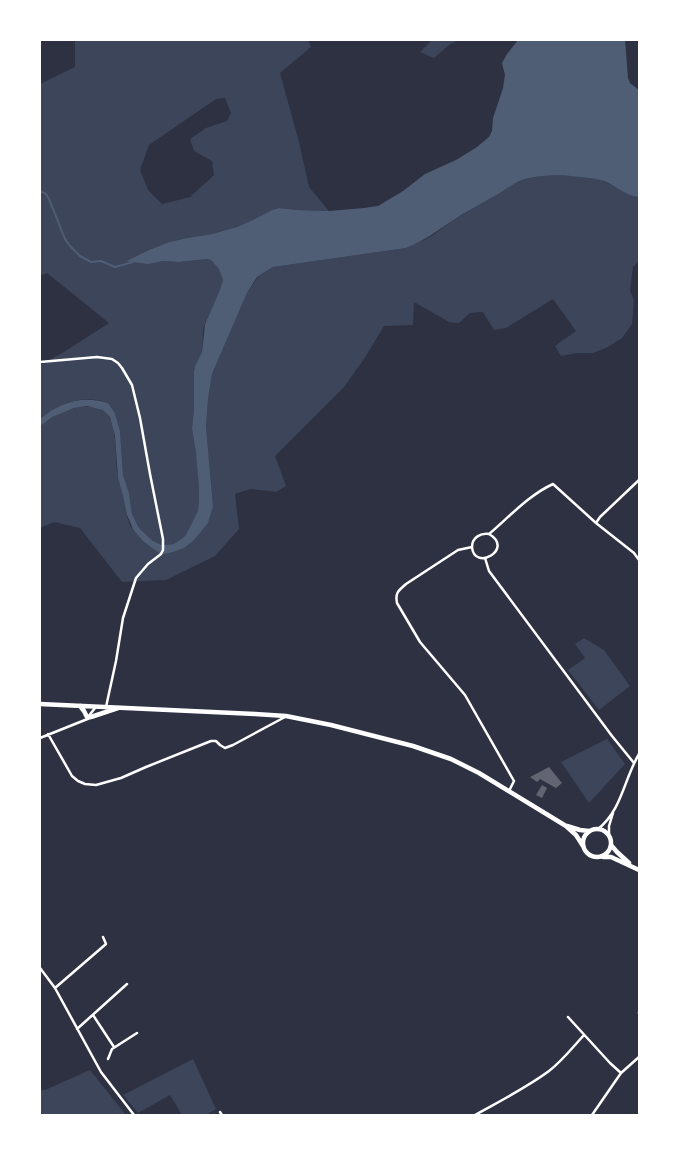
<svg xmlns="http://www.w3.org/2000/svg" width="679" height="1155" viewBox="0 0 679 1155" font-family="'IBM Plex Serif',serif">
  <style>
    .green { fill: #3c4559; fill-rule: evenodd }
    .water { fill: #4f5d75 }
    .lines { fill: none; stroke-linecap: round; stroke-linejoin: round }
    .stream { stroke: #4f5d75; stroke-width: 2 }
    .building { fill: #626471 }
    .minor { stroke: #fff; stroke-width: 2.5 }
    .primary { stroke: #fff; stroke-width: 4.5 }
  </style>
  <rect width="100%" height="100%" fill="#2d3142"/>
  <path class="green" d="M77 40H308L311 47 280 73 299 142 309 187 329 211 297 210 279 208 272 210 253 221 237 227 212 234 187 238 169 242 149 250 126 261H165L179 262 208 259C215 262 223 272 223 280 223 291 210 312 205 323 201 333 204 344 201 354 199 360 195 364 194 371V408L192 429 198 465 199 487V500L198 512 192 523 185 536 174 544 162 545 153 541 139 528 132 514 129 493 123 475 120 431 115 413 108 403C91 397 80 399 64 404 56 406 47 414 40 419V365L64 352 109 323 47 273 40 276V84L75 67V41ZM225 98 231 113 227 121 206 128 190 139 194 151 212 161 214 175 190 197 162 204 148 190 140 170 149 145 216 99Z
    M432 40H459L450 44 434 58 420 52Z
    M539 176C558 176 589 174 606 182 618 187 626 195 639 197V261L633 267 630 290 634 301 632 324 622 338 608 347 593 353H577L561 356 555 346 576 331 553 299 506 328 494 330 483 312 470 313 459 323 449 322 414 302 413 325 384 326 364 359 344 387 275 456 286 486 276 492 251 489 235 494 239 529 215 556 166 580 122 582 80 528 54 522 40 528V426C50 415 67 409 81 407 87 406 98 407 103 410 118 420 115 456 117 472 118 480 121 487 123 495 126 505 125 518 132 528 137 534 162 548 170 553L213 506 206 426 208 400 212 374 247 293 258 277 273 267 406 248 420 242 432 236 452 221 514 184 525 179Z
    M584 638 604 650 630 686 599 710 568 670 585 658 575 644Z
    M607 739 625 764 589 803 561 762Z
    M193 1059 216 1109 206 1115H182L170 1095 138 1113 123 1095Z
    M90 1070 126 1115H40V1090H45Z"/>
  <path class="water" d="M518 40H625L628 78 630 83 639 90V197C625 196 617 186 604 181 594 178 581 177 571 176 557 175 538 175 525 179 515 182 507 189 498 194 483 203 467 211 452 221 435 232 426 240 406 248L273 267 257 277 247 293 212 374 208 400 206 426 213 506 208 523 193 541 184 548 170 553 163 554 159 553 143 541 133 529 127 515 123 496 118 478 115 436 111 421 110 417 103 410 87 406 74 408 52 417 40 426V419C60 402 82 395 108 403L115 413 120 431 123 475 129 493 132 514 139 528 153 541 162 545 174 544 185 536 192 523 198 511 199 500V487L196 453 192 429 194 408V371L195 366 202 352 205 324 220 290 223 280 219 269 212 261 208 259 179 262 163 261 148 264 126 261 149 250 169 242 187 238 212 234 237 227 253 220 272 210 279 208 297 210 329 211 364 208 378 206 403 191 425 174 456 160 477 147 489 137 492 131 493 118 503 88 505 75 502 63 507 54Z"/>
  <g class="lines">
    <path class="stream" d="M40 191 46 194 49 199 65 239 70 246 80 256 91 262 101 261 115 267 133 262"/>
  </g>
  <path class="building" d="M549 767 562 783 556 788 540 779 537 782 530 777Z
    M542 785 547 788 542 798 536 795Z"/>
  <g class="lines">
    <path class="minor" d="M40 362 97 357 112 359 118 363 122 368 132 385 140 418 150 474 163 539V550L161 554 148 564 136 578 123 618 116 661 106 707
      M596 523 600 517 639 480
      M489 534C515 549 474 572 472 547 472 537 481 533 489 534 509 517 529 495 553 484L596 523 634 553 639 560
      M472 547 458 550 406 584C398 591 395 593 397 603L420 642 465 695 514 781 509 791
      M485 558 489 571 612 736 634 763
      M88 717 95 708
      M48 734 72 776 78 781 85 784 96 785 121 778 146 767 211 741H216L220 745 225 748 233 745 285 717
      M40 738 90 718
      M598 829C622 810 624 779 639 754
      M609 836V826L613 813
      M40 968 55 988 101 1072 134 1115
      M55 988 106 944 103 937
      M639 1012V1013
      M93 1015 114 1047
      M568 1017 610 1063 621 1073
      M77 1029 127 984
      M108 1059 112 1049 137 1033
      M220 1112 222 1115
      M475 1115C500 1101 526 1088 549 1071 562 1061 573 1047 584 1035
      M592 1115 621 1073 639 1057"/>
    <path class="primary" d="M40 704 255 714 286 716 331 725 413 746 451 759 479 773 566 826 576 835 583 846
      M80 706 84 711 87 717
      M91 717 118 708
      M567 826 580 830 589 831
      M583 843a14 14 0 1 1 28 0a14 14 0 1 1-28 0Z
      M611 845 617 852 629 863
      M603 857H611L639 870"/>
  </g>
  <rect width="679" height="1155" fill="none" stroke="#ffffff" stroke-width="82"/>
</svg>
